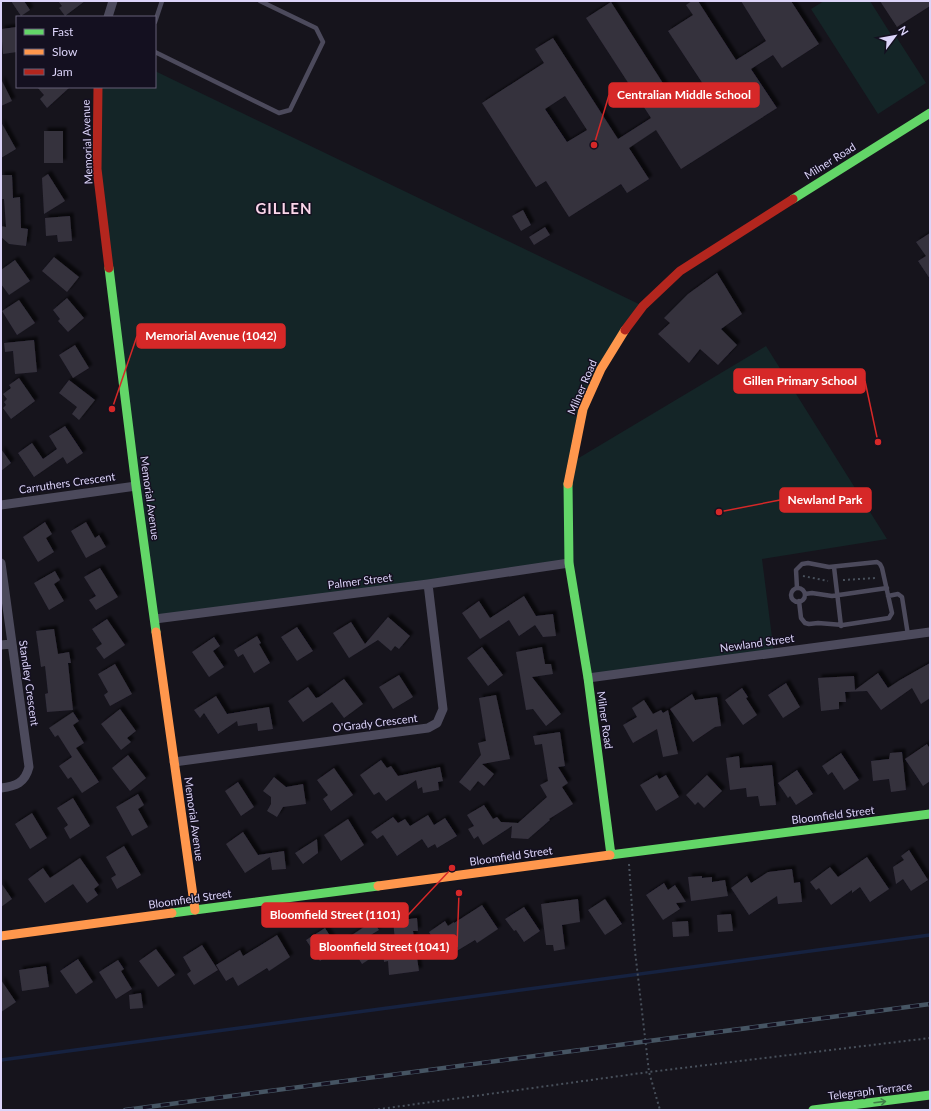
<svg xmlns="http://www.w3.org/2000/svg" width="931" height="1111" viewBox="0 0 931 1111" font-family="Lato,sans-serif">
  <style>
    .green { fill: #142527 }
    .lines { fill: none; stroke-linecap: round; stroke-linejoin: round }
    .stream { stroke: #162240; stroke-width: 3.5 }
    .building { fill: #35313e; fill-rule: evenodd; filter: url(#shadow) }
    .path { stroke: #48505b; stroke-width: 2; stroke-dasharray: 2 3; stroke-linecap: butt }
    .lane { stroke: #4c4a5c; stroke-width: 4.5 }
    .street { stroke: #4c4a5c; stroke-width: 9 }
    .fast { stroke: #63d668; stroke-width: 9 }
    .slow { stroke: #ff974d; stroke-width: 9 }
    .jam { stroke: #b3261e; stroke-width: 9 }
    .rail-casing { stroke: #465563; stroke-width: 4.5 }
    .rail { stroke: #141020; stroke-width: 3; stroke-dasharray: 9; stroke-linecap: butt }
    .oneway { stroke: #3f7d48 }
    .labels { text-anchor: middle; stroke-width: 3; stroke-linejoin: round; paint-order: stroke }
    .street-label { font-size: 11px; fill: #dcd4f9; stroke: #141020 }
    .district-label { font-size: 15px; font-weight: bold; letter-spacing: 1px; fill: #fad6e9; stroke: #141020 }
    .leader { fill: none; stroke: #d62828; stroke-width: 1.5 }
    .callout-dot { fill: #d62828; stroke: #141020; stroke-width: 1.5 }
    .callout { fill: #d62828; stroke: #d62828; stroke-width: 1.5 }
    .callout-label { font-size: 12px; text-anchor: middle; font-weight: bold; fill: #fff }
  </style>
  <defs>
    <filter id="shadow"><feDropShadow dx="3.5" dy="-3.5" stdDeviation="1" flood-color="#0009"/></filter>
  </defs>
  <rect width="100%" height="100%" fill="#16141c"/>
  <path class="green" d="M824 1H870L892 36 895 35 926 83 878 114 811 9Z
    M155 71 643 306 601 369 572 462 766 346 887 539 762 559 774 653 588 678 569 563 155 619 97 169 98 87H155Z"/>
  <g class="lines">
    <path class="stream" d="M1 1060 930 935"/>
  </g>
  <path class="building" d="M11 1H24L30 10 21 16Z
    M58 1H85L65 16 59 8 62 6Z
    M692 1H698L736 60 766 41 741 1H791L819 44 782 68 773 55 751 69 777 108 681 169 656 130 629 148 649 179 627 193 621 184 569 217 546 181 536 187 482 103 544 63 535 49 553 38 618 139 651 118 586 18 611 2 675 102 703 84 668 31 693 15 686 5ZM565 96 587 130 567 142 545 109Z
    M880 1H930V6L897 27Z
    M17 27V52L3 54 1 29Z
    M1 79 12 101 1 106Z
    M37 87H70L47 108 40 99 44 95Z
    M1 122 16 149 1 158Z
    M44 131H63V163H44Z
    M48 174 65 201 44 214 42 178Z
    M1 175H12L13 198 20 197 21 228 28 229 26 246 9 244 1 237V226L6 227 4 199H1Z
    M523 210 531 225 521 231 512 216Z
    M70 216 72 241 58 242 57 235 46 236 45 218Z
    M545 227 550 235 534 245 529 237Z
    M930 233V279L918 261 926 256 916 242Z
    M54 257 79 277 67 292 42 271Z
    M15 260 30 281 9 295 1 284V270Z
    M717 273 742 314 721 329 737 345 718 365 700 349 689 363 658 334 670 323 664 318 688 294Z
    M67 298 84 318 68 332 58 321 60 319 53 310Z
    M19 300 35 323 17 335 2 311Z
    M34 340 37 372 15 374 13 351 5 352 4 343Z
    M75 345 89 368 73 378 59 355Z
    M19 378 35 401 11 419 3 408 6 405 4 402 7 399 3 394 11 388 9 385Z
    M69 380 95 400 79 420 72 414 77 407 59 393Z
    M65 426 83 453 67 464 63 457 34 477 18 453 32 443 43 459 57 449 49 436Z
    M1 449 11 463 1 471Z
    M45 522 52 534 46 538 54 552 38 562 23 537Z
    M86 522 95 538 99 535 106 547 86 558 71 531Z
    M100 568 118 597 96 610 89 600 96 596 84 577Z
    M55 571 60 580 54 584 64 601 49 610 34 583Z
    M524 596 536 616 553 614 556 636 543 637 535 625 519 636 509 620 480 639 462 613 479 601 490 618Z
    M388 617 410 636 399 649 395 646 391 651 378 640 349 658 333 633 351 622 365 644Z
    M107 619 125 645 104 659 96 648 102 644 92 629Z
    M297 627 313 651 297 661 281 637Z
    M54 629 58 654 69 652 71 663H68L73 710 47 712 45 694 48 693 45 666 41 667 36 631Z
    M257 636 261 643 259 644 270 663 254 673 243 654 238 657 234 650Z
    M214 637 220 646 213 651 224 667 209 677 192 652Z
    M482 647 503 675 488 686 467 658Z
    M542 647 545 664H551L553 674 532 677 561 714 546 726 533 709 526 710 516 652Z
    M930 663V698L921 704 912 688 881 710 867 691 845 692 846 702H839V709L821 711 818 678 854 676 855 690 878 673 888 688 900 680Z
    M115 664 132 694 110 706 104 695 108 692 98 674Z
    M399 675 413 697 393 709 379 687Z
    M344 679 363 704 344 718 332 702 303 722 288 701 308 687 316 698 319 697Z
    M786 683 800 707 783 718 768 695Z
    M742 688 748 697 746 698 757 715 743 725 725 700Z
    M692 694 695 700 717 697 721 726 715 727 693 742 670 709Z
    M496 695 510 759 482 764 494 774 484 786 478 781 470 791 459 782 481 755 478 743 486 741 479 698Z
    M216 696 227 714 269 707 273 729 258 731 257 723 238 726 237 721 218 734 204 713 200 718 194 710Z
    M644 700 653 714 661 710 663 713 668 710 678 754 663 757 657 729 633 743 623 725 637 717 632 708Z
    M120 709 136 731 127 738 131 742 121 750 101 724Z
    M73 712 79 721 73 725 84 743 76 748 99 782 82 793 71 777 68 779 59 766 72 757 58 735 55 737 49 728Z
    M560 732 565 766 558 767 568 783 562 787 573 804 549 819 550 820 528 839 511 838 512 826 483 845 478 836 474 839 468 829 474 826 467 815 484 805 493 819 497 817 501 822 518 823 547 797 540 785 548 781 542 744 535 745 533 736Z
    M927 744 930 749V781L923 786 905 759Z
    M902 752 906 790 891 792 889 779 873 781 871 761 889 759 890 753Z
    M841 753 859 780 844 790 832 772 828 775 822 766Z
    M128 755 146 778 130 791 112 768Z
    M739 756 740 768 772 765 776 805 760 806 758 796 747 797 746 788 730 790 726 758Z
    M381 760 387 768 391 766 398 776 440 767 443 781 438 782 439 790 423 793 422 787 418 789 416 780 386 801 379 792 374 795 360 775Z
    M334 768 353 795 331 811 323 799 328 795 317 780Z
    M797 770 813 794 796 805 790 796 788 798 778 783Z
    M657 775 659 779 666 775 679 797 656 811 640 785Z
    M707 775 722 791 704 808 698 802 695 805 686 795Z
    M274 777 286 787 303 784 306 804 283 807 277 817 267 811 271 804V797L263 791Z
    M238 782 254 807 241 816 225 791Z
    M138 794 144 805 138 809 148 827 132 836 116 807Z
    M73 798 90 826 70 839 64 828 68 825 57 808Z
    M32 813 47 838 30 849 15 824Z
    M428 815 434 825 445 818 457 836 437 848 435 844 428 848 422 839 397 856 383 835 377 839 371 832 393 817 398 823 405 819 410 826Z
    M348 819 364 845 341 861 324 835Z
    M243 832 258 855 284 851 286 869 272 870 270 857 245 873 226 844Z
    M317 839 318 853 303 864 295 853Z
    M124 846 141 875 117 889 111 878 116 875 106 857Z
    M909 850 928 880 911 891 903 879 896 884 893 867 904 860 901 856Z
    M867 857 889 889 870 902 860 887 852 893V890L831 905 819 888 816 890 810 882 830 867 838 877Z
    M80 858 99 885 94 889 98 895 87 903 73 884 45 903 28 879 43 868 50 878Z
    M792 869 794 883 800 882 802 902 778 904 777 896 749 915 731 888 747 876 751 883 768 872Z
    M702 876V878L712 877V882L725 880 728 896 691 901 688 877Z
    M1 883 12 899 1 907Z
    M664 883 668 890 675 885 686 902 676 903 680 909 663 920 646 895Z
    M578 899 580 922 562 925 565 949 554 951 553 945H546L541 904Z
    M605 899 622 924 605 935 588 910Z
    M482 905 498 929 477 943 475 940 445 958 429 932 445 921 448 926 454 922V923Z
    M524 907 540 931 524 942 516 930 514 931 505 919Z
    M731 914 733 931 718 932 717 915Z
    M417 918 418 931H413L419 971 389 975 388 961 384 962 383 951 392 950 397 958 393 921Z
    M373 921 379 930 369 936 380 952 362 964 346 939Z
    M688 921 689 936 673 937 672 922Z
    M325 928 338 948 320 961 306 940Z
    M277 935 290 957 269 971 267 968 238 986 233 977 226 981 216 965 240 950 243 956Z
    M202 945 218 970 194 985 187 974 191 971 183 957Z
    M156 949 175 975 158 987 139 961Z
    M78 959 93 982 76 994 60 971Z
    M118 960 124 969 121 971 132 989 116 999 99 972Z
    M46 966 49 987 22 991 19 970Z
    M1 980 16 1002 1 1012Z
    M141 993 143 1008 130 1009 129 995Z"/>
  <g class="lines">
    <path class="path" d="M803 576 828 581
      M843 580 876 578
      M629 864 635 951 649 1072 660 1110
      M373 1110 649 1072 930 1038"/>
    <path class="lane" d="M155 22 162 1
      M155 52 279 113 290 110 323 42 316 28 260 1
      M834 567 841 626
      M797 588 796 570 802 564 808 563 829 567 877 562 880 564 882 568 892 613 889 618 843 625 818 623 809 624 805 623 801 618 799 601
      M791 595a7 7 0 1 1 14 0a7 7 0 1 1-14 0Z
      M805 594 812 593 832 596 887 588
      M888 596 898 594 902 597 908 635"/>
    <path class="street" d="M108 17 113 1
      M1 505 136 486
      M1 563 29 767C25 783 16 786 1 788
      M155 619 428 584 569 563
      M1 645 11 644
      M588 678 930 632
      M174 762 428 728 437 723 443 709 428 584"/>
    <path class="fast" d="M793 199 930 113
      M109 268 136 486 156 632
      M568 484 569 563 588 678 611 855
      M610 855 930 814
      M172 913 378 886
      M813 1110 930 1095"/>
    <path class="slow" d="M568 484 583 409 601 369 625 330
      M156 632 195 910
      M378 886 610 855
      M1 936 172 913"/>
    <path class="jam" d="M98 87 97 169 109 268
      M625 330 643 306 680 271 793 199"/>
    <defs>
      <path id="rail" d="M125 1110 930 1004"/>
    </defs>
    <use href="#rail" class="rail-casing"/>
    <use href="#rail" class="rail"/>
  </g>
  <defs><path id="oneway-shaft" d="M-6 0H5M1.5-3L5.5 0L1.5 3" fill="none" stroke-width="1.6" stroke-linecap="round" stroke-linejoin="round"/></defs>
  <use class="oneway" href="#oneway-shaft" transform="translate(880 1102) rotate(-7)"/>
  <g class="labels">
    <g class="street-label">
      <text transform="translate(87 142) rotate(-92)" y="4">Memorial Avenue</text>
      <text transform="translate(830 161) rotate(-32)" y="4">Milner Road</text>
      <text transform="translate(582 387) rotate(-67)" y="4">Milner Road</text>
      <text transform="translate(67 483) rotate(-8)" y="4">Carruthers Crescent</text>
      <text transform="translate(150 498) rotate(82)" y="4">Memorial Avenue</text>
      <text transform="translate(360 581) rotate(-7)" y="4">Palmer Street</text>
      <text transform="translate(757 643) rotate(-8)" y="4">Newland Street</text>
      <text transform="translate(29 683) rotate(82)" y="4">Standley Crescent</text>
      <text transform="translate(605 720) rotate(82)" y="4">Milner Road</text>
      <text transform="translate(375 723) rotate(-7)" y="4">O'Grady Crescent</text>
      <text transform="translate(833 815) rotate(-7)" y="4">Bloomfield Street</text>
      <text transform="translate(194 819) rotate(82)" y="4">Memorial Avenue</text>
      <text transform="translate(511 856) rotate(-8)" y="4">Bloomfield Street</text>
      <text transform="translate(190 899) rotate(-8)" y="4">Bloomfield Street</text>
      <text transform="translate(870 1091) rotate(-7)" y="4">Telegraph Terrace</text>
    </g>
    <g class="district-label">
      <text x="284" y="214">GILLEN</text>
    </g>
  </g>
  <path class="leader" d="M594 145L609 95M112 409L137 336M878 442L865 381M719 512L780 500M452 868L408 915M459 893L457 947"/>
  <g class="callout-dot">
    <circle cx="594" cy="145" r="4"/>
    <circle cx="112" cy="409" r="4"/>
    <circle cx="878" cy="442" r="4"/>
    <circle cx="719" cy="512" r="4"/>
    <circle cx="452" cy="868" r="4"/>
    <circle cx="459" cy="893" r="4"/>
  </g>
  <g class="callout">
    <rect x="609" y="83" width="150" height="24" rx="4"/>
    <rect x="137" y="324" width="148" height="24" rx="4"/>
    <rect x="734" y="369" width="131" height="24" rx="4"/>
    <rect x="780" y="488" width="91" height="24" rx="4"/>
    <rect x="262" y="903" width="146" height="24" rx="4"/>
    <rect x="311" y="935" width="146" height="24" rx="4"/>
  </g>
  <g class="callout-label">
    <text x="684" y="99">Centralian Middle School</text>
    <text x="211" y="340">Memorial Avenue (1042)</text>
    <text x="800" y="385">Gillen Primary School</text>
    <text x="825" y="504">Newland Park</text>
    <text x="335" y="919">Bloomfield Street (1101)</text>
    <text x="384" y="951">Bloomfield Street (1041)</text>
  </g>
  <rect width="931" height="1111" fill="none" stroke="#dcd4f9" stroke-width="4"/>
  <rect x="16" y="16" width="140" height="72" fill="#141020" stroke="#645e77"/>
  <rect x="24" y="29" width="20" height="6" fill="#63d668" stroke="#645e77"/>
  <text x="52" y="36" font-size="12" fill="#dcd4f9">Fast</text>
  <rect x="24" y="49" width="20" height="6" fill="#ff974d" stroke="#645e77"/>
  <text x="52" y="56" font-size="12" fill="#dcd4f9">Slow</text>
  <rect x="24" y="69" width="20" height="6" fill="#b3261e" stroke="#645e77"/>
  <text x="52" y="76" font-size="12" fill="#dcd4f9">Jam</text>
  <g transform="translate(895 36) rotate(58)" stroke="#141020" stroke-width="3" paint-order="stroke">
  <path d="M0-3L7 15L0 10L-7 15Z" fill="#dcd4f9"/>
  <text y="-6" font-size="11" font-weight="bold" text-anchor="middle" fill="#dcd4f9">N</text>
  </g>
</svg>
